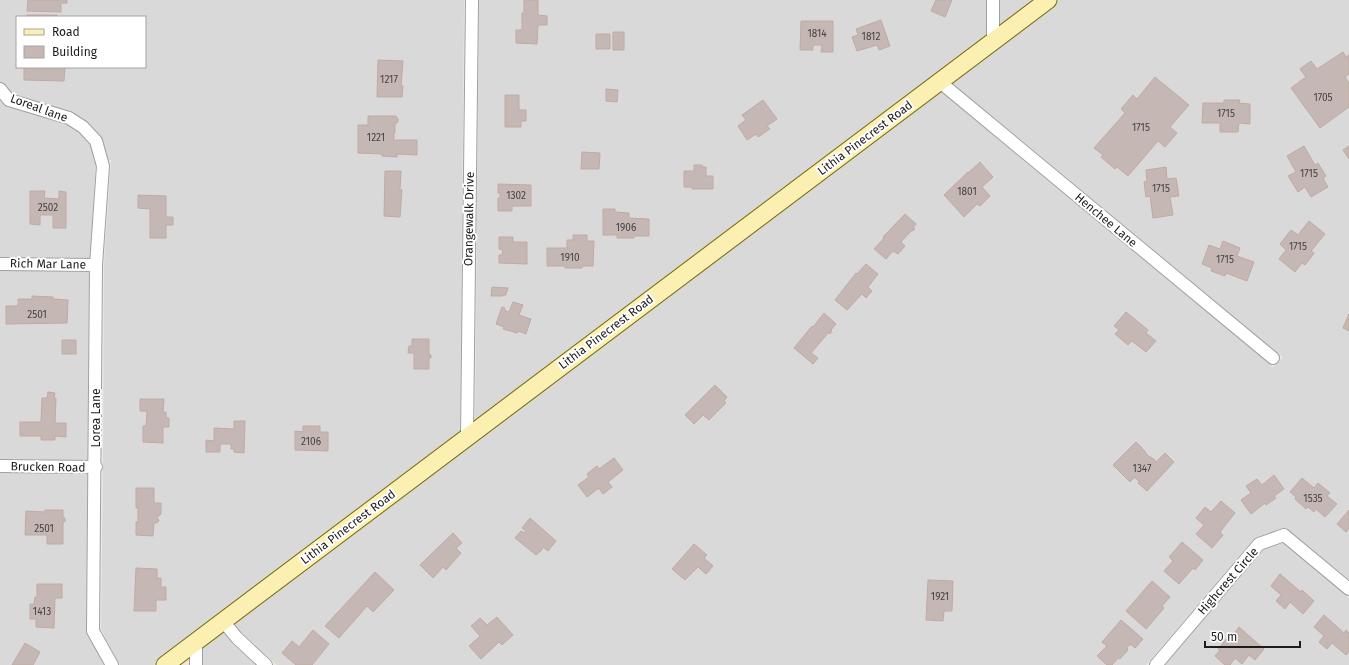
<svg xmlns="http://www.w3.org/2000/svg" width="1349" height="665" viewBox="0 0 1349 665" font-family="'Fira Sans',sans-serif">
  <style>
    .residential { fill: #dad9d9; fill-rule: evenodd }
    .building { fill: #c5b8b4; stroke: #c0aaa3 }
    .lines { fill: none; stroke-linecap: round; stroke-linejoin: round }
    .street-casing { stroke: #a0a0a0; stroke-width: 14 }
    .secondary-casing { stroke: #746901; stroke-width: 19 }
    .street { stroke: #fff; stroke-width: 12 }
    .secondary { stroke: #fbf0b2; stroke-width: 17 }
    .labels { text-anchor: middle; stroke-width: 4; stroke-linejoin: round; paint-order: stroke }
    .number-label { font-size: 10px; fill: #464342 }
    .street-label { font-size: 12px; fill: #1c1c1c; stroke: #fff }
  </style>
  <rect width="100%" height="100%" fill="#eee7e1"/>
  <path class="residential" d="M0 0H464L460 434 193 635H188V639L154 665H120L101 629 103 461 104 265 111 160 96 159 90 259 0 257ZM17 17H145V67H17Z
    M479 0H986V38L475 423Z
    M1000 0H1036L1000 27Z
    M1059 0H1349V580L1289 530 1281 529 1257 538 1253 540 1146 665H277L243 634 233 622 470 444H474V440L940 91 1273 367 1283 357 951 82 996 48H1000V44Z
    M0 270 89 272 88 461 0 459Z
    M0 472 88 474 86 631 104 665H0Z
    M1282 543 1349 598V665H1165L1264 549Z
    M222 631 232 643 256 665H203V645Z"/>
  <path class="building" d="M28 0H67V3H61V12L27 11Z
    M524 0H538V15L547 16V25H538L537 44 516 43V30H522V13H524Z
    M936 0H952L945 17 931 11Z
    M27 15H57V17H27Z
    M881 20 890 46 879 50 877 45 857 51 852 37 858 35 856 29Z
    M801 21H833V52H821L822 45H813V50H800Z
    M613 32H624V50H613Z
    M596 34H610V49H596Z
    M1343 52 1346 57 1349 55V74L1345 77 1349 83V107L1320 128 1291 88 1306 77 1300 69 1311 61 1317 69Z
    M378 60 403 61 401 86H403L402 97H377Z
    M24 67H65L64 81 24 80Z
    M1155 77 1189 105 1170 127 1177 133 1165 147 1158 141 1128 176 1117 167 1115 169 1101 157 1103 155 1094 148 1125 113 1121 109 1133 95 1137 99Z
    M606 89 618 90 617 102 606 101Z
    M505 95H519V110H526V121H521V127H505Z
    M763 100 777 119 767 126 770 129 758 137 756 134 747 140 738 126 746 120 742 115Z
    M1224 100H1240L1239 103 1250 104V124L1239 123 1238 132H1220V123H1202L1203 103H1224Z
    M368 116H396L398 119V122L395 124V133L393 134 394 135V138L393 140H417V155L397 154V157L382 156V154L358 153V125H368Z
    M1304 146 1315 165 1318 163 1326 176 1323 178 1328 187 1311 197 1305 187 1298 192 1288 176 1296 172 1287 156Z
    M1349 146V159L1343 150Z
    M582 152 600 153 599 169H581Z
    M980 162 993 177 982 187 990 196 980 206 977 204 964 217 944 195 968 172V173Z
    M694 165H702V167H706V176H713V189H692V187H684V171H694Z
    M1166 167 1167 179 1176 178 1179 196 1170 197 1173 215 1153 218 1150 196 1146 197 1144 182 1147 181 1146 170Z
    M385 171H401L400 190H402L400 217 384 216Z
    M498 184 531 185V206H512V211H498V198H500V193H498Z
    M30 191H45L44 198 59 199V191L66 192V228H53V215H40V225L30 224Z
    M138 195 166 196V217H173V225H166V238H150V209L138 208Z
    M603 209H615V212L629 213V218L649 219V236H634V238H617V235H603Z
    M905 214 916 224 913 228 915 229 913 231 912 230 901 242 905 246 898 254 893 251 886 259 874 249 884 238 883 237Z
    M1309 221 1325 234 1311 251 1314 253 1312 256 1305 265 1302 263 1295 272 1279 259 1286 250 1280 244 1291 230 1298 235Z
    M573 235H587V241H594L593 266H582V268H565V266H547V248H567V240H573Z
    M499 237H513V242H527V264L499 263V255H502L503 250 499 249Z
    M1223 241 1240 248 1237 256 1254 262 1247 281 1226 273 1225 276 1211 271 1212 268 1202 264 1209 245 1220 249Z
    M866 264 878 274 868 287 872 291 866 298 862 294 847 310 835 300 856 273 857 274Z
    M492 287 508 288 507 292H506V295H503V296H491Z
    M32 296 53 297V299L68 300 67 323 6 324V306H18V299H32Z
    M513 302 523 305 519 315 531 319 526 334 518 331 517 333 503 329 504 327 496 324 502 307 505 308 504 310 509 312Z
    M1126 312 1148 330 1146 333 1156 341 1146 352 1132 341 1128 345 1115 334 1119 330 1114 326Z
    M824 313 836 324 831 330 832 331 830 334 829 332 811 353 818 358 813 364 794 348 812 326 813 327Z
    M1349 314V331L1343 328Z
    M412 339H429V355H431V358H429V369H414V353H408L409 346H412Z
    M62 340H76V354H62Z
    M715 385 727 397 724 401 726 403 709 420 703 415 694 424 685 415Z
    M48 392 55 393 54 398H56L55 423H66V437L55 436V440H41V436H20V422H41L42 398H47Z
    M140 399H164L163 412H166V418H169V427H163V443L143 442V426H146L147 411H140Z
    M234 421H245L244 453 234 452V449H231V444H220V452H206V440L214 441V428L234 429Z
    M303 426H320V432H328V451L295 450V431L303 432Z
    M1136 442 1142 448V450H1144L1147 455 1155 460V463L1165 453 1174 462 1147 491 1138 483 1140 482 1136 479 1135 477 1130 482 1113 465Z
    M614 458 623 470 608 482 612 487 603 494 599 488 587 497 578 485 589 477 587 474 597 466 599 469Z
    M1274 475 1284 489 1274 496 1276 498 1266 505 1265 503 1251 514 1241 500 1251 493 1246 486 1257 479 1262 485Z
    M1302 478 1314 488 1318 483 1330 493 1327 496 1337 504 1325 517 1316 509 1314 512 1308 507 1306 509 1295 499 1296 497 1290 492Z
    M136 488H154V503H161V514L157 517 159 521 157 523H154L153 536 136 535V522H138V508H136Z
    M1221 501 1235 513 1220 532 1223 535 1212 548 1196 534 1204 525 1196 518 1205 507 1211 512Z
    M45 510H63V518H65V522L63 521V544H47V535H25L26 511 45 512Z
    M1349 510V528L1346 532 1337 524Z
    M530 518 556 541 548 551 543 547 541 551 536 555 515 538 521 531 524 533 526 531 522 528Z
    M453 533 462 543 456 548 461 553 446 570 443 567 433 578 420 565Z
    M1182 542 1203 560 1195 570 1193 568 1179 584 1164 571 1173 561 1169 557Z
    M694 544 707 555 704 558 713 566 706 574 698 567 685 580 672 569Z
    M136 568 157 569V578H161V587H166V600H156V611H134Z
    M375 572 394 590 373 612 367 606 339 638 325 626Z
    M1280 574 1301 592 1302 590 1314 601 1303 614 1290 602 1285 609 1276 601 1281 595 1271 586Z
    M928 580 953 581 952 611H944L943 621 926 620Z
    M1152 581 1170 597 1162 606 1164 608 1146 629 1126 611Z
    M37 584H62V598H55L54 628 36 627V619H30V604H34L35 597H37Z
    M1324 615 1344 633 1346 630 1349 633V652L1346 655 1332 643 1327 649 1319 642 1324 636 1314 627Z
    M497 617 513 635 502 645 499 642 481 659 469 646 480 636 471 626 480 618 487 625Z
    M1121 620 1143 639 1135 648 1130 644 1127 648 1128 650 1120 659 1118 658 1112 665H1107L1097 656 1107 646 1102 642Z
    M1239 627 1264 649 1255 660 1249 655 1242 664 1235 658 1230 665H1225L1215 656 1220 650 1218 649 1228 637 1230 639Z
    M313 630 329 644 312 665H296L282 653 292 641 299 647Z
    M25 643 40 652 33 665H12Z"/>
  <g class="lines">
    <defs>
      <path id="street" d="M993 41V0
        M940 82 1273 358
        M0 89 9 100 69 118 83 127 96 141 103 166 96 265 93 631 112 665
        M0 264 96 265
        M467 437 472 0
        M0 466 96 467
        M223 621 237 638 266 665
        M196 642V665
        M1156 665 1259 544 1284 535 1349 589"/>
      <path id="secondary" d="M165 665 1048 0"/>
    </defs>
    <use href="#street" class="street-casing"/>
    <use href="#secondary" class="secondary-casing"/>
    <use href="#street" class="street"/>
    <use href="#secondary" class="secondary"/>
  </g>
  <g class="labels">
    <g class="number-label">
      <text x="817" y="37">1814</text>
      <text x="871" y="40">1812</text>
      <text x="389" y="83">1217</text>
      <text x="1323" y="101">1705</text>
      <text x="1226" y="117">1715</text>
      <text x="1141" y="131">1715</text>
      <text x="376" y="141">1221</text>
      <text x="1309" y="177">1715</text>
      <text x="1161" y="192">1715</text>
      <text x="967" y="195">1801</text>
      <text x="516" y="199">1302</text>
      <text x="48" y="211">2502</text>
      <text x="626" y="231">1906</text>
      <text x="1298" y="250">1715</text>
      <text x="570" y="261">1910</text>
      <text x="1225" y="263">1715</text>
      <text x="37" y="318">2501</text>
      <text x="311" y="445">2106</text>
      <text x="1142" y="472">1347</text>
      <text x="1313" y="502">1535</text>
      <text x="44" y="532">2501</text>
      <text x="940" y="600">1921</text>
      <text x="42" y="615">1413</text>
    </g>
    <g class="street-label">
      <text transform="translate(39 108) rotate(20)" y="4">Loreal lane</text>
      <text transform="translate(865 138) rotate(-37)" y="4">Lithia Pinecrest Road</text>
      <text transform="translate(469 219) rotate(-89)" y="4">Orangewalk Drive</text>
      <text transform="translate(1106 220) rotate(40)" y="4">Henchee Lane</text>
      <text transform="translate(48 264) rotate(1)" y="4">Rich Mar Lane</text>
      <text transform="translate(606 332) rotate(-37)" y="4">Lithia Pinecrest Road</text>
      <text transform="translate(96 418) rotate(-90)" y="4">Lorea Lane</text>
      <text transform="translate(48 467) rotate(1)" y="4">Brucken Road</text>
      <text transform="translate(348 527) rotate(-37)" y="4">Lithia Pinecrest Road</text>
      <text transform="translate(1228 581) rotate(-49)" y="4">Highcrest Circle</text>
    </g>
  </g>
  <rect x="16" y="16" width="130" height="52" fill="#ffffff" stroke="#a4a4a4"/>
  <rect x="24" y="29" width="20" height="6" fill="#fbf0b2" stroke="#a4a4a4"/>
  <text x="52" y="36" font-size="12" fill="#1c1c1c">Road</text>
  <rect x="24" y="46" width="20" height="12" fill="#c5b8b4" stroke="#a4a4a4"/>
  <text x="52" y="56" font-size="12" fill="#1c1c1c">Building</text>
  <path d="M1205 641v6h95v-6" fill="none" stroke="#1c1c1c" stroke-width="2"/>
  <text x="1211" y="641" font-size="12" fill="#1c1c1c" stroke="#ffffff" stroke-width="3" paint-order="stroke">50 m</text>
</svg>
